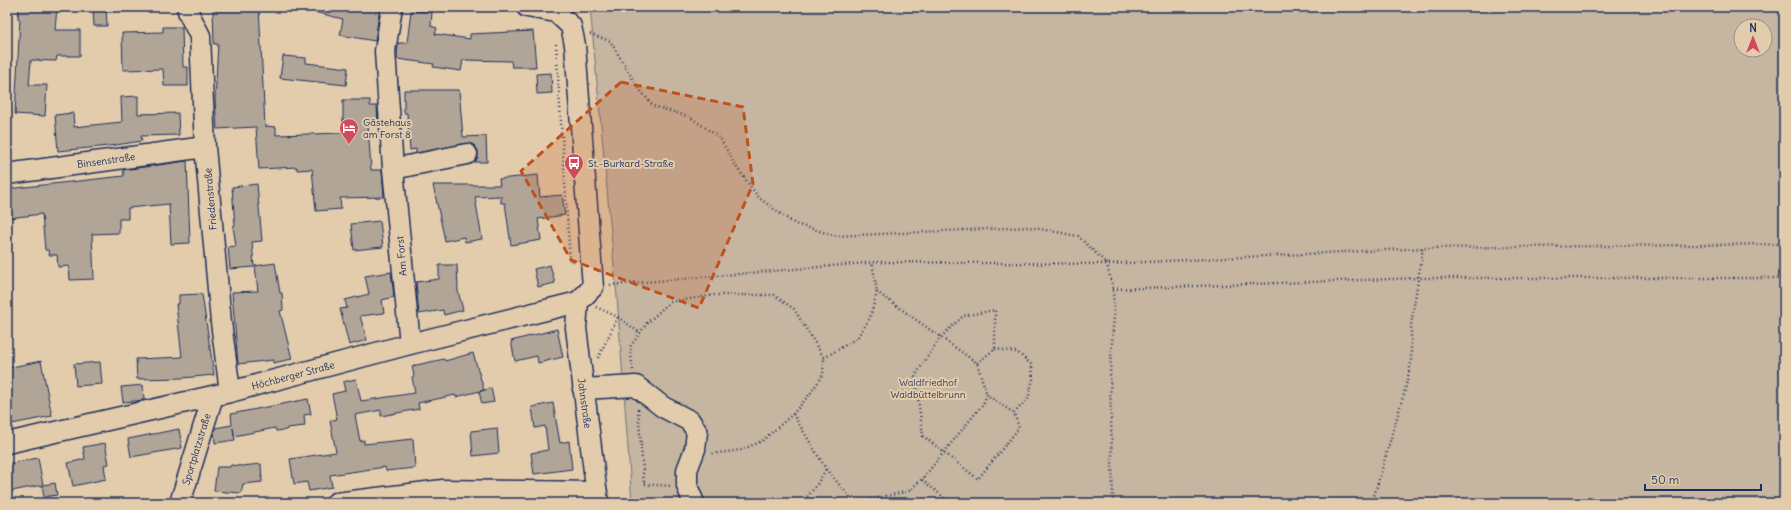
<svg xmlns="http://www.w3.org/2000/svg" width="1791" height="510" viewBox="0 0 1791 510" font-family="Delius,sans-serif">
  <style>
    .green { fill: #c6b5a0; stroke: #70727f; fill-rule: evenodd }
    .building { fill: #b1a598; stroke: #1b2f5e }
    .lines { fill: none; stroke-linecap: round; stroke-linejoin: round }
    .minor-casing { stroke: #1b2f5e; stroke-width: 23 }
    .path { stroke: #1b2f5e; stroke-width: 2.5; stroke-dasharray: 1 3; stroke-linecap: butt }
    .minor { stroke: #e3ccac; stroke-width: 20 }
    .marked { fill: #bf511c; fill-opacity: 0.2; stroke: #bf511c; stroke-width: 3; stroke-dasharray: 8 5; stroke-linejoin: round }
    .labels { text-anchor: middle; stroke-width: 4; stroke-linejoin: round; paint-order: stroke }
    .poi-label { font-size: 10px; fill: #1b2f5e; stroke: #e3ccac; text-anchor: start }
    .street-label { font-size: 10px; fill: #1b2f5e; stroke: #e3ccac }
    .park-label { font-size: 10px; fill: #2c3c65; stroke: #e3ccac }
  </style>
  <rect width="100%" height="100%" fill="#e3ccac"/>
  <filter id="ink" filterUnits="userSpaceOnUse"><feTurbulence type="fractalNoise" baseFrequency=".025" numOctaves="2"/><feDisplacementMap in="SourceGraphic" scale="8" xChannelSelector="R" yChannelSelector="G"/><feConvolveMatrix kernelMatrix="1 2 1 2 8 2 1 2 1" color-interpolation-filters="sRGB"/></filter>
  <g filter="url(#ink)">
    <path class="green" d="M590 7H1784V503H632L617 297ZM1741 26H1765V50H1741Z"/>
    <path class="building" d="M19 7H57L55 30H80V56H57L56 61 31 60 29 85H47L45 116 15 114 20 19H18Z
      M106 7 107 26H94L93 8Z
      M213 7H259L265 126 276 127V135L343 133V100H370V106H377L378 124H368L371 170H382L384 197 340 198 341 209 316 211 312 169 297 170V167L259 169 256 127 217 129 215 99 218 44H214Z
      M315 7H380L375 41 340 35 343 19 314 12Z
      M411 11 432 12 431 26 437 28 435 34 470 39V34L533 31 536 67H512L511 61 463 60 461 71 433 67 434 64 397 59 398 43H407Z
      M163 27H182L183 67H188V86H164L163 69 123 70 122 33 163 32Z
      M283 56 306 58V63L348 68 346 85 280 78Z
      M551 73 552 93 537 94 536 74Z
      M404 90H459L463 137 486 136 487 162H475L478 157V151L475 146 470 143 416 153V149L410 150 407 113H404Z
      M138 96V114L178 113 179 135 141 136 142 141 109 146 58 151 55 115 73 113 74 127 122 122 121 97Z
      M187 161 190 243 171 244 169 204 128 208V219H119V233L92 234 94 279 70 280 69 266 58 267 57 255H49L48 250H45L42 214 9 218 7 189 124 176 123 170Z
      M538 175 540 197 562 195 565 215 538 219 541 240 511 245 505 203H501V196L475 197 482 239 465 242 464 237 445 241 433 185H500L499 179Z
      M257 184 262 241 252 242 254 267 230 269 228 247 236 246 233 226H235L232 187Z
      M380 221 383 247 354 250 351 224Z
      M275 263 280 293H282L283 310 280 311 292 359 273 363V360L238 364 232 292 258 291 255 266Z
      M439 265H457L458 291 463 310 444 315 443 310 419 314 416 282 439 279Z
      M550 265 555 283 538 287 534 269Z
      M391 272 394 297 382 300 384 313 360 316 367 340 349 345 340 309 347 308 345 300 369 294 365 276Z
      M202 294 214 375 182 378 137 379 136 359 182 357 176 304H179V295Z
      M557 329 563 357 538 363 537 356 515 361 511 341Z
      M473 353 484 390 456 397 455 395 418 403 419 409 381 416V410L355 415 360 441 364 440V444L413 439 415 468 386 471 385 467 330 475 332 487 309 491 307 482 294 484 290 459 336 452 330 421 337 419 332 394 345 391 343 382 356 379 361 401 415 393 412 377 414 376 412 366 444 359 445 361Z
      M41 361 52 416 7 425V368Z
      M100 362 102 384 76 386 74 364Z
      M143 385 144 400 123 402 121 387Z
      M491 388 494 402 482 404 479 392Z
      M308 399 311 414 304 415 305 426 287 428V430L276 431 275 428 234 436 233 428 235 440 215 443 214 432 215 428 232 425 231 414Z
      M553 403 560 443 569 441 572 469 534 474 531 453 548 450 545 426 535 428 532 407Z
      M497 428 499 453 473 456 471 431Z
      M179 429 182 448 131 457 128 439Z
      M105 443 109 464 104 465 106 479 73 486 68 463 85 459 83 447Z
      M38 458 43 485 55 483 57 495 44 497 42 485 7 492V464Z
      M261 464 262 482 243 484 241 493 214 491 217 467H230L231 465 242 466Z"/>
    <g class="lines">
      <defs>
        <path id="minor" d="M187 7 189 14 200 36 205 147 221 322 230 392
          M392 7 385 51 393 169 410 344
          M527 7 556 12 571 26 575 45 593 287 578 302
          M393 169 467 154
          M7 174 205 147
          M578 302 576 328 598 503
          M583 389 636 386 663 407 690 421 697 432 695 449 687 470V486L694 503
          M7 443 230 392 410 344 578 302
          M180 503 213 396
          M336 503 443 490 597 492"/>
      </defs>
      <use href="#minor" class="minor-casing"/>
      <path class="path" d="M590 34 610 41 637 86 653 106 690 117 720 138 735 165 759 198 795 224 837 236 1029 227 1078 236 1107 264 1113 289 1114 314 1110 373 1113 503
        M556 44 570 261H574
        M610 285 877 262 1107 264 1423 248 1784 244
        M1113 289 1419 278H1784
        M596 307 618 317 640 333
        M995 349 1017 352 1032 365 1033 379 1028 399 1014 413
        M598 358 618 317
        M824 358 857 338 870 318 877 292 872 262
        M977 363 995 349V310L963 316 940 338 915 376 923 436 978 479 1019 428 1014 413 987 395
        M633 370 630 347 647 323 670 302 715 295H774L794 309 824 358 823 375 810 394 793 414 762 441 741 450 711 454
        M638 409 644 484 671 486
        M793 414 826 469 855 503 909 491 923 478 983 404 987 395 977 363 877 292
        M922 480 951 503
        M802 503 816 486 826 469
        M1372 503 1405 390 1411 363V325L1423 248"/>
      <use href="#minor" class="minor"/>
    </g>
  </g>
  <path class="marked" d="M621 82 743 107 753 184 699 308 571 260 521 171Z"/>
  <defs>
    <symbol id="hotel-pin" viewBox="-11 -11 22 30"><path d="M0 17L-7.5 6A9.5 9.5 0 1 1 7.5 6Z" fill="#d1495b" stroke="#e3ccac"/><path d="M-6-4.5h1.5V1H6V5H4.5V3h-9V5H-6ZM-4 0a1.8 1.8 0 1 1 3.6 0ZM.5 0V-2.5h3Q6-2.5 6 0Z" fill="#fff"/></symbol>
    <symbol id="bus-pin" viewBox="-11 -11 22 30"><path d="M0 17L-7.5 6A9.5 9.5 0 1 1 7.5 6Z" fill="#d1495b" stroke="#e3ccac"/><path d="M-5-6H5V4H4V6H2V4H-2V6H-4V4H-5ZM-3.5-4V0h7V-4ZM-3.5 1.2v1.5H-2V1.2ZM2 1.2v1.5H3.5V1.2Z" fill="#fff"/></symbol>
  </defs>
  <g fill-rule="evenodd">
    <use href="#hotel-pin" x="338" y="117" width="22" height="30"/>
    <use href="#bus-pin" x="563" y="152" width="22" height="30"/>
  </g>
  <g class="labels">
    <g class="poi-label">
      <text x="363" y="126">Gästehaus<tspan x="363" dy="12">am Forst 8</tspan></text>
      <text x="588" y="167">St.-Burkard-Straße</text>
    </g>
    <g class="street-label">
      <text transform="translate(106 160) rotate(-8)" y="4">Binsenstraße</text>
      <text transform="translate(210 199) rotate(-95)" y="4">Friedenstraße</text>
      <text transform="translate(401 256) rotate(-95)" y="4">Am Forst</text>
      <text transform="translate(293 375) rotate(-15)" y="4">Höchberger Straße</text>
      <text transform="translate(585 403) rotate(82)" y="4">Jahnstraße</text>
      <text transform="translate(196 449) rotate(-73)" y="4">Sportplatzstraße</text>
    </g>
    <g class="park-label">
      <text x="928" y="386">Waldfriedhof<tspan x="928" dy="12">Waldbüttelbrunn</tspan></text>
    </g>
  </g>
  <rect width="1791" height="510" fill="none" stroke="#e3ccac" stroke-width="24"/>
  <rect x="12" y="12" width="1767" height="486" fill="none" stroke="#1b2f5e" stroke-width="1.5" filter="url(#ink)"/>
  <g transform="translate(1753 38)"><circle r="19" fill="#e3ccac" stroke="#938d8d"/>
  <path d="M0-3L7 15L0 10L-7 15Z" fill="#d1495b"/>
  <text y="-6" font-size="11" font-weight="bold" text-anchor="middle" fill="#1b2f5e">N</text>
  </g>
  <path d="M1645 484v6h116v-6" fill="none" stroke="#1b2f5e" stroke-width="2"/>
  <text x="1651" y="484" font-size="12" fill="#1b2f5e" stroke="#e3ccac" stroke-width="3" paint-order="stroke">50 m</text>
</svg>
